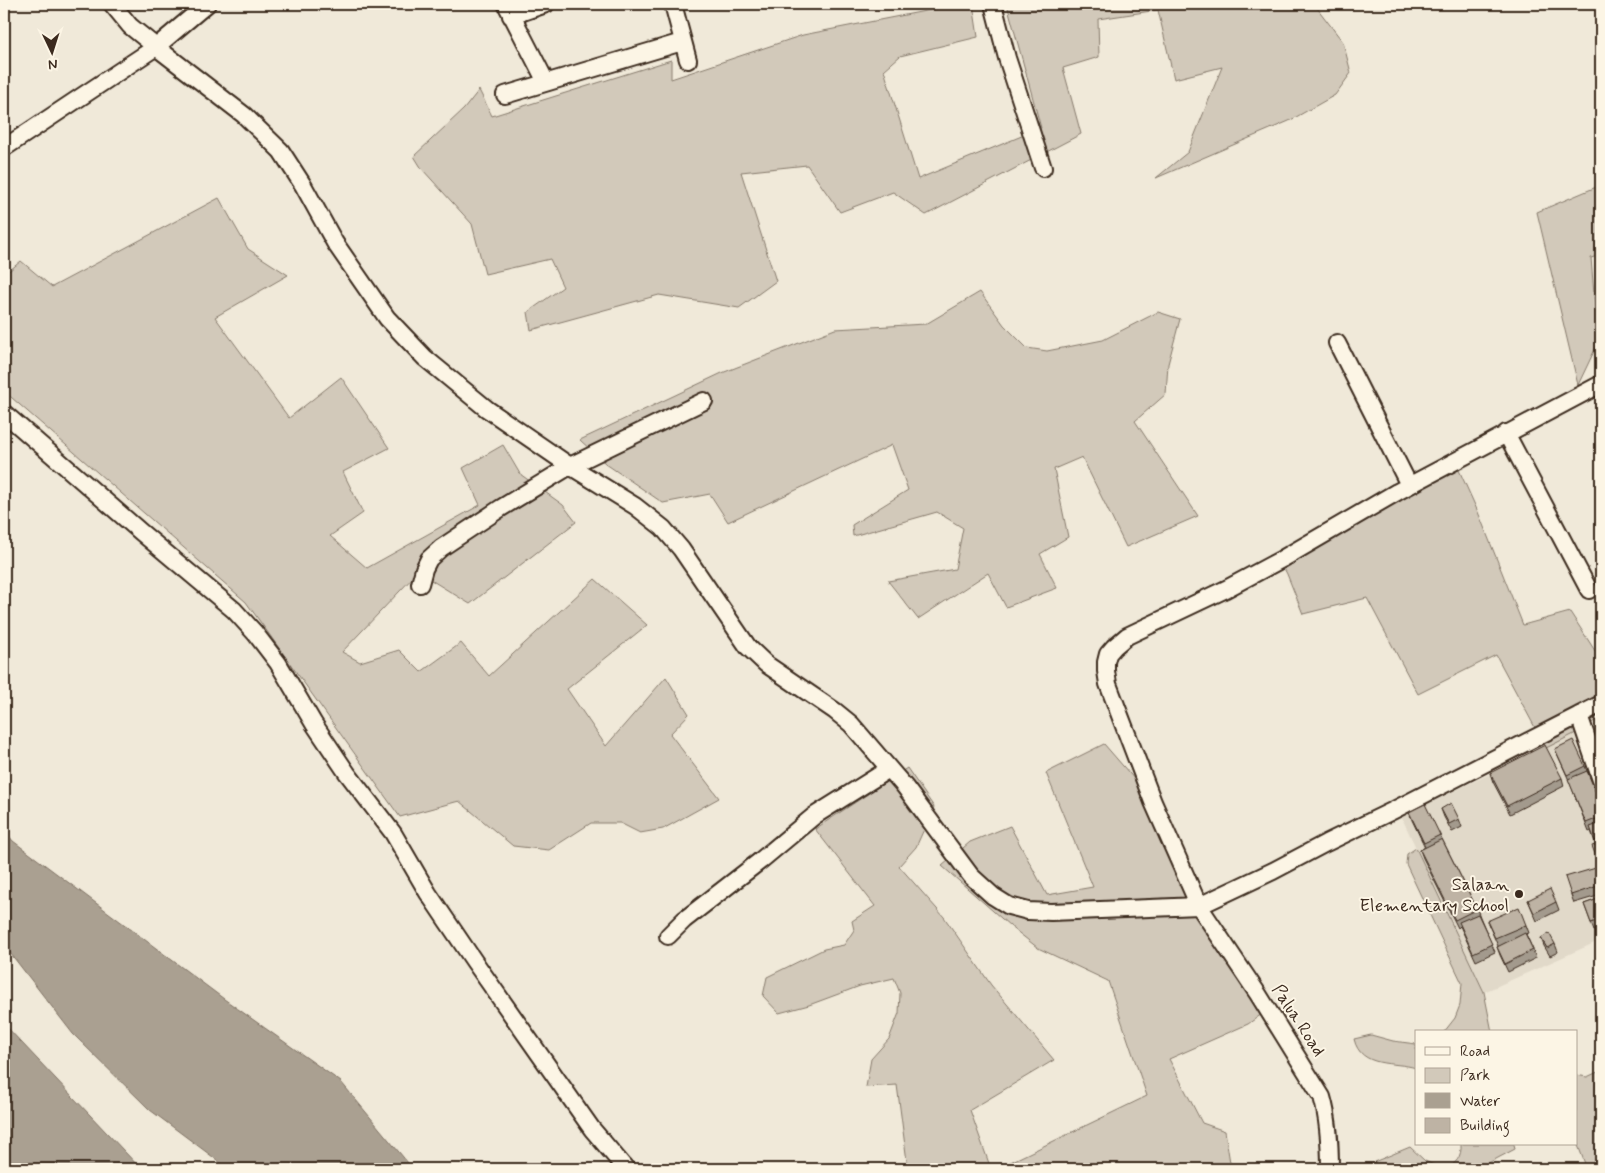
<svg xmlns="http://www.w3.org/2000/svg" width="1605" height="1173" viewBox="0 0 1605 1173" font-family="Mynerve,sans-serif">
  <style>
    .built { fill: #e1d9c9 }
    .green { fill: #d2c9ba; stroke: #867a6c }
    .water { fill: #aaa091; stroke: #7e7163 }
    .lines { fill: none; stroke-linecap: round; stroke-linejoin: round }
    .minor-casing { stroke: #3b2a1e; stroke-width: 20 }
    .minor { stroke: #fcf5e5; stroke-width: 16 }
    .wall { fill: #a39a8d; stroke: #3b2a1e }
    .building { fill: #beb3a4; stroke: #3b2a1e }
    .poi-dot { fill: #3b2a1e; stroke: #fcf5e5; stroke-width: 2 }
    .labels { text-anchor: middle; stroke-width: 4; stroke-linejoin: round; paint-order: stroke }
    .poi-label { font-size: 18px; fill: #3b2a1e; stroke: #fcf5e5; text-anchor: end }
    .street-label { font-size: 18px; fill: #3b2a1e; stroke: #fcf5e5 }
  </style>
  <rect width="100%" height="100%" fill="#f0e9d9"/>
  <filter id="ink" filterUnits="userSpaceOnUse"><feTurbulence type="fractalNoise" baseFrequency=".02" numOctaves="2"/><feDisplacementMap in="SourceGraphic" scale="10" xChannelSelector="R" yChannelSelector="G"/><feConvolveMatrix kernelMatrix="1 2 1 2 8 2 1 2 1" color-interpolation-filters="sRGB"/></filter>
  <g filter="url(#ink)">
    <path class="built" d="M1574 734 1601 812V940L1484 992 1401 816Z"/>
    <path class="green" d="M961 4H973L978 37 900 56 884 70 918 179 1041 128 1007 4H1314L1343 42 1351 73 1335 95 1289 121 1156 178 1188 152 1222 67 1174 79 1158 10 1098 19 1099 57 1063 68 1081 134 926 215 893 192 840 212 807 165 741 172 776 281 739 308 659 295 531 330 528 312 563 287 550 259 485 274 472 224 422 169 414 156 464 109 479 90 492 116 671 60V79L803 35Z
      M1601 185V255L1591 258 1598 343 1578 385 1537 212Z
      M219 198 248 249 288 275 215 317 289 418 341 377 389 448 343 472 363 513 330 536 367 568 480 505 463 468 503 445 520 474 563 505 576 522 470 604 418 572 342 652 360 662 399 650 421 672 461 643 489 676 595 579 647 625 567 689 606 746 666 677 689 714 670 734 719 798 663 829 640 833 620 823H591L549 850 513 846 459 801 400 817 246 602 4 391V275L21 261 52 287Z
      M980 292 1004 325 1027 348 1047 351 1103 340 1158 312 1180 319 1168 364 1166 394 1135 421 1198 516 1126 547 1082 457 1054 469 1068 537 1040 554 1057 588 1006 607 988 573 918 619 888 581 955 569 963 528 937 512 853 536 852 525 908 490 892 445 728 522 710 494 663 503 606 464 580 440 722 373 835 329 926 324Z
      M1454 459 1478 512 1523 625 1570 612 1601 660V717L1574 734 1546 748 1496 655 1418 694 1367 598 1303 614 1287 574 1278 557Z
      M1104 744 1168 818 1194 884 1242 955 1262 1014 1248 1024 1169 1059 1202 1123 1225 1131 1231 1169H996L1147 1096 1108 981 1038 948 1010 926 942 866 970 842 1010 826 1047 895 1093 887 1046 773Z
      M907 768 934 807 916 847 899 866 944 917 991 985 1054 1060 970 1110 991 1169H908L897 1085 866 1087 871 1059 889 1039 899 1013 900 993 894 978 860 986 809 1005 779 1013 763 996 767 977 824 949 844 945 854 930 852 921 875 906 815 829Z
      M1416 848 1484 992 1492 1032H1444L1455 1018 1460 1005 1462 983 1406 864 1407 854Z
      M1371 1035 1393 1041 1416 1044V1068C1394 1061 1361 1069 1354 1039Z
      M1601 1067V1169H1587L1576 1140V1075L1587 1077 1600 1071Z
      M1461 1144H1514L1515 1149 1477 1169H1445C1456 1164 1462 1157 1461 1144Z
      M1410 1147 1425 1161 1443 1169H1369L1374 1162Z"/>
    <path class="water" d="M4 830 13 841 224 999 341 1082 413 1169H229L150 1110 73 1034 4 945Z
      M4 1024 141 1169H4Z"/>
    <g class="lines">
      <defs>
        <path id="minor" d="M207 4 156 47 244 115 281 151 303 185 335 243 387 318 425 358 487 409 570 466 635 506 663 528 681 549 748 647 766 664 835 711 851 724 905 787 971 876 993 896 1009 906 1028 911 1051 912 1199 906 1273 871 1326 843 1392 811 1601 704
          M506 4 546 82
          M673 4 688 60
          M993 4 1007 58 1043 168
          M511 16 546 4
          M505 95 682 42
          M4 148 156 47 130 26 112 4
          M1337 343 1409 485
          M4 413 142 533 234 610 255 633 278 663 314 724 347 773 393 833 428 893 474 961 592 1129 626 1169
          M1506 433 1589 590
          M420 584 424 569 429 559 441 548 501 508 570 466 704 401
          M1579 715 1601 780
          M668 936 684 920 760 861 814 816 889 769
          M1330 1169C1330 1144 1329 1121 1322 1097L1258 994 1199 906 1153 802 1108 684 1106 671V662L1108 654 1114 647 1127 636 1226 589 1282 559 1397 492 1601 384"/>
      </defs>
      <use href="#minor" class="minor-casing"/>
      <use href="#minor" class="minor"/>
    </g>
    <path class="wall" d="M1555 749 1585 766 1601 805V870L1596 845 1591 831 1589 832 1568 778Z
      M1490 773 1562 778 1564 786 1510 814 1493 782Z
      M1441 809 1459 819 1462 827 1452 832 1444 817Z
      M1409 812 1440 835 1477 909 1480 917 1495 952 1476 961 1460 926 1458 928 1423 858 1420 850 1425 847 1412 820Z
      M1596 868 1601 884V895L1574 903 1571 895Z
      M1601 898V928L1594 931 1584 904Z
      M1528 900 1556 902 1559 910 1537 921Z
      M1487 921 1526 925 1529 933 1526 934 1533 950 1536 958 1508 972 1500 955 1497 947 1498 946Z
      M1541 938 1555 944 1558 952 1550 956 1544 946Z"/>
    <path class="building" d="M1573 740 1585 766 1567 775 1555 749Z
      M1545 745 1562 778 1507 806 1490 773Z
      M1587 771 1601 805V817L1586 823 1568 779Z
      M1451 803 1459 819 1449 824 1441 809Z
      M1425 804 1440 835 1424 843 1409 812Z
      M1601 823V839L1595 841 1590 827Z
      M1442 839 1477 909 1455 920 1420 850Z
      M1601 843V870L1592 846Z
      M1596 868 1601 885 1571 895 1565 877Z
      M1550 889 1556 902 1534 913 1528 900Z
      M1601 898V919L1591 923 1584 904Z
      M1519 907 1526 925 1495 938 1487 921Z
      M1478 914 1492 944 1473 953 1459 922Z
      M1525 933 1533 950 1505 964 1497 947Z
      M1549 933 1555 944 1547 948 1541 938Z"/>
  </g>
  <circle class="poi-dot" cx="1519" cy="894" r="5"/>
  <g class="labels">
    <g class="poi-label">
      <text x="1509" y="890">Salaan<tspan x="1509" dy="21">Elementary School</tspan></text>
    </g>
    <g class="street-label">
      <text transform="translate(1299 1020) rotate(57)" y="6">Palua Road</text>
    </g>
  </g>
  <rect width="1605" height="1173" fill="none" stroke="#fcf5e5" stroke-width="20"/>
  <rect x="10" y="10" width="1585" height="1153" fill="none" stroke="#3b2a1e" stroke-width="2" filter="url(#ink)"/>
  <rect x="1415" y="1030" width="162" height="115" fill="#fcf5e5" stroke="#afa495"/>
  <rect x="1425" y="1047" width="25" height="8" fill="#fcf5e5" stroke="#afa495"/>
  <text x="1460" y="1056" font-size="15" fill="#3b2a1e">Road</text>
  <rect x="1425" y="1068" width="25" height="15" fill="#d2c9ba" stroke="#afa495"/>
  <text x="1460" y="1080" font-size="15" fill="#3b2a1e">Park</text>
  <rect x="1425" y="1093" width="25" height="15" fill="#aaa091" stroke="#afa495"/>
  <text x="1460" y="1106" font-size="15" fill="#3b2a1e">Water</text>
  <rect x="1425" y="1118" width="25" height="15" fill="#beb3a4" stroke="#afa495"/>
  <text x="1460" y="1130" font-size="15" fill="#3b2a1e">Building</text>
  <g transform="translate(52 52) rotate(176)" stroke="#fcf5e5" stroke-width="4" paint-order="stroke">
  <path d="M0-4L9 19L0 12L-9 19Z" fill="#3b2a1e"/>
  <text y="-8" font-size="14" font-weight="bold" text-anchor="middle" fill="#3b2a1e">N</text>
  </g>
</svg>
